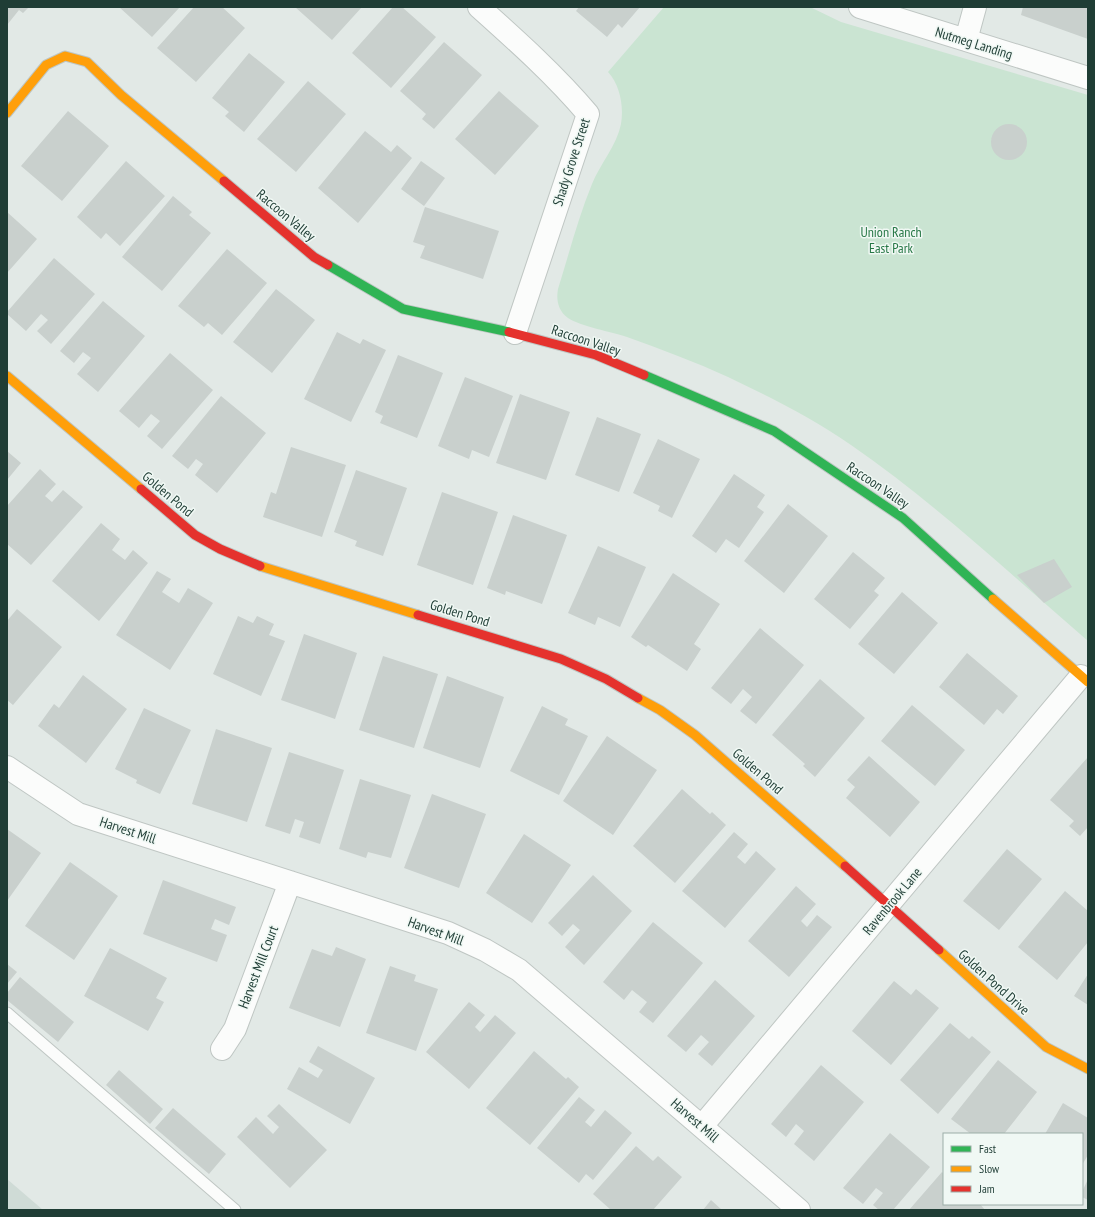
<svg xmlns="http://www.w3.org/2000/svg" width="1095" height="1217" viewBox="0 0 1095 1217" font-family="'PT Sans Narrow',sans-serif">
  <style>
    .built { fill: #cfdbd6 }
    .green { fill: #cae4d2 }
    .building { fill: #c9d0cd }
    .lines { fill: none; stroke-linecap: round; stroke-linejoin: round }
    .lane-casing { stroke: #bfc6c3; stroke-width: 13 }
    .street-casing { stroke: #bfc6c3; stroke-width: 24 }
    .fast-casing { stroke: #bec6c3; stroke-width: 11 }
    .slow-casing { stroke: #bec6c3; stroke-width: 11 }
    .jam-casing { stroke: #bec6c3; stroke-width: 11 }
    .lane { stroke: #fbfcfb; stroke-width: 11 }
    .street { stroke: #fbfcfb; stroke-width: 22 }
    .fast { stroke: #30b455; stroke-width: 9 }
    .slow { stroke: #ff9f0a; stroke-width: 9 }
    .jam { stroke: #e5322d; stroke-width: 9 }
    .labels { text-anchor: middle; stroke-width: 3; stroke-linejoin: round; paint-order: stroke }
    .street-label { font-size: 14px; fill: #1f3d35; stroke: #f0f8f4 }
    .park-label { font-size: 14px; fill: #267745; stroke: #f0f8f4 }
  </style>
  <rect width="100%" height="100%" fill="#e2e9e6"/>
  <path class="built" d="M7 1179 43 1210H7Z"/>
  <path class="green" d="M664 7H810L841 22 1088 95V641C1010 574 935 503 851 445 812 418 770 397 728 377 695 362 661 349 627 337 612 332 580 326 568 318 558 311 556 300 558 289 569 254 578 218 592 184 600 164 617 145 621 124 624 106 620 85 608 72Z"/>
  <path class="building" d="M7 7H29L23 13 19 10 7 25Z
    M119 7H180L152 37Z
    M194 7H222L245 28 196 82 157 48Z
    M295 7H362L332 40Z
    M393 7H402L436 37 391 88 352 53Z
    M579 7H640L622 28 618 24 607 37 576 11Z
    M1023 7H1088V39L1021 15Z
    M444 42 482 75 434 129 422 119 426 114 400 91Z
    M249 53 285 82 244 132 225 116 229 112 212 98Z
    M308 81 346 114 296 172 257 139Z
    M499 91 539 126 495 175 455 139Z
    M68 111 109 146 62 201 21 166Z
    M991 142a18 18 0 1 1 36 0a18 18 0 1 1-36 0Z
    M365 131 391 152 397 145 412 158 358 223 318 188Z
    M126 161 165 196 120 246 106 233 101 239 77 217Z
    M421 161 445 178 424 206 401 189Z
    M173 196 192 212 189 215 211 233 162 291 122 257Z
    M425 207 499 231 483 279 420 258 425 246 413 242Z
    M7 212 37 239 7 273Z
    M227 249 267 283 222 335 208 323 204 327 178 306Z
    M54 258 95 294 51 344 37 331 48 320 41 314 26 331 7 314V312Z
    M276 289 315 320 272 373 233 342Z
    M103 301 145 336 98 392 77 374 91 358 83 352 74 363 60 351Z
    M337 332 360 344 363 339 386 350 351 422 304 399Z
    M170 353 213 390 162 449 147 436 160 421 151 414 139 428 119 411Z
    M398 355 443 373 417 438 380 423 383 416 375 412Z
    M465 377 513 396 489 457 472 450 469 459 438 446Z
    M520 394 570 412 546 480 496 463Z
    M221 396 266 433 217 493 195 475 203 464 196 459 188 469 172 456Z
    M597 417 641 434 619 492 575 475Z
    M658 439 700 459 672 518 658 511 660 506 633 493Z
    M291 447 346 465 322 537 263 517 271 492 276 494Z
    M7 451 21 463 7 480Z
    M40 469 56 484 45 496 52 502 63 490 83 507 31 565 7 544V506Z
    M356 470 407 488 383 556 355 546 357 541 334 532Z
    M734 474 765 495 757 507 764 512 739 548 726 539 716 553 692 536Z
    M442 492 498 512 473 585 417 565Z
    M788 504 828 536 784 593 744 561Z
    M513 515 567 535 542 604 506 591 505 595 487 588Z
    M101 523 120 539 112 550 125 560 133 550 148 563 99 621 52 581Z
    M598 546 646 567 620 627 598 617 595 625 568 613Z
    M853 552 885 578 874 591 879 595 850 629 814 599Z
    M1054 559 1072 587 1044 603 1017 575Z
    M157 571 171 579 162 592 179 603 188 588 213 603 170 670 116 635Z
    M673 573 720 604 694 644 701 649 687 671 648 645 646 647 631 637Z
    M902 592 938 623 894 674 858 644Z
    M17 609 62 647 13 705 7 700V621Z
    M238 616 253 623 257 616 274 624 269 635 285 641 261 696 213 674Z
    M760 628 804 665 756 724 740 711 752 697 743 689 731 704 711 688Z
    M304 634 357 653 335 719 281 700Z
    M967 653 1018 696 1003 714 997 709 984 725 939 687Z
    M383 656 438 674 414 748 359 730Z
    M83 675 127 709 86 763 38 726 54 704 59 708Z
    M447 676 504 697 480 768 423 748Z
    M820 679 865 718 815 777 803 766 805 764 772 735Z
    M912 705 965 750 935 786 881 741Z
    M542 706 568 719 565 725 588 736 559 795 510 771Z
    M144 708 191 730 160 794 136 783 137 780 115 769Z
    M216 729 272 748 247 822 192 804Z
    M607 736 657 770 613 835 563 801Z
    M289 752 344 770 320 844 299 837 304 822 295 819 290 834 265 826Z
    M869 756 920 802 890 837 846 798 855 787 847 780Z
    M1088 757V827L1080 836 1069 826 1074 821 1050 800Z
    M360 779 411 795 391 858 368 852 366 858 339 849Z
    M682 789 710 814 712 812 726 825 675 883 633 846Z
    M432 794 486 814 459 888 404 868Z
    M7 829 41 853 7 901Z
    M734 832 748 844 737 857 745 864 756 851 776 869 725 928 682 891Z
    M524 834 571 865 532 923 486 893Z
    M1007 849 1042 879 999 930 963 901Z
    M70 862 118 896 74 960 25 926Z
    M593 875 632 911 584 965 565 947 580 930 573 924 562 936 548 923Z
    M163 880 236 907 229 925 215 919 211 929 227 935 217 962 143 934Z
    M796 886 816 904 801 921 807 927 817 915 832 927 789 977 748 941Z
    M1065 891 1088 911V942L1057 980 1018 947Z
    M653 922 703 963 653 1023 639 1012 647 1002 632 990 624 1000 603 982Z
    M336 947 366 959 340 1027 289 1008 312 949 332 956Z
    M110 948 167 978 156 998 164 1002 148 1031 84 996Z
    M7 964 17 972 7 984Z
    M390 966 416 975 414 981 438 989 416 1051 366 1033Z
    M1088 974V1005L1074 996Z
    M20 977 74 1022 58 1042 7 1000V993Z
    M715 980 755 1016 712 1066 698 1054 709 1042 701 1035 686 1052 667 1036Z
    M894 981 911 995 916 989 939 1008 891 1065 852 1031Z
    M469 1002 485 1015 475 1027 480 1032 495 1015 516 1033 469 1089 426 1052Z
    M950 1023 969 1039 972 1036 991 1052 938 1114 900 1080Z
    M318 1046 375 1078 350 1124 287 1089 299 1067 318 1078 323 1070 309 1062Z
    M534 1051 566 1079 568 1077 579 1087 530 1145 486 1108Z
    M998 1060 1037 1092 1004 1134H971L951 1119Z
    M821 1065 864 1102 814 1161 794 1144 804 1131 796 1124 786 1137 771 1124Z
    M119 1070 163 1109 150 1124 106 1085Z
    M579 1097 595 1110 585 1122 591 1127 605 1110 632 1133 593 1180 586 1174 579 1183 537 1148Z
    M1063 1103 1088 1118V1155L1082 1165V1134H1045Z
    M279 1104 327 1150 290 1188 237 1137 256 1117 273 1134 279 1127 267 1116Z
    M173 1108 226 1154 209 1174 155 1128Z
    M890 1133 930 1167 893 1210H879L873 1205 883 1193 876 1188 863 1204 843 1188Z
    M636 1146 653 1161 658 1156 682 1177 653 1210H611L593 1194Z
    M942 1172 944 1174V1204H980L985 1210H909Z
    M1088 1179V1200L1082 1197V1192Z
    M711 1200 722 1210H703Z"/>
  <g class="lines">
    <defs>
      <path id="lane" d="M7 1013 235 1210"/>
      <path id="street" d="M479 7C517 41 555 75 588 114L515 333
        M860 7 1088 78
        M966 40 975 7
        M7 767 78 814 448 933 485 950 519 970 799 1210
        M222 1049 235 1029 290 882
        M702 1126 1081 676"/>
      <path id="fast" d="M328 265 403 309 509 332
        M644 375 774 431 903 518 993 599"/>
      <path id="slow" d="M7 113 46 65 65 56 87 62 121 95 224 181
        M7 376 141 489
        M260 566 418 615
        M993 599 1088 682
        M638 698 660 710 695 735 845 866
        M939 950 1046 1047 1088 1069"/>
      <path id="jam" d="M224 181 314 257 328 265
        M509 332 596 355 644 375
        M141 489 195 535 220 549 260 566
        M418 615 561 659 606 679 638 698
        M845 866 939 950"/>
    </defs>
    <use href="#lane" class="lane-casing"/>
    <use href="#street" class="street-casing"/>
    <use href="#fast" class="fast-casing"/>
    <use href="#slow" class="slow-casing"/>
    <use href="#jam" class="jam-casing"/>
    <use href="#lane" class="lane"/>
    <use href="#street" class="street"/>
    <use href="#fast" class="fast"/>
    <use href="#slow" class="slow"/>
    <use href="#jam" class="jam"/>
  </g>
  <g class="labels">
    <g class="street-label">
      <text transform="translate(974 43) rotate(17)" y="5">Nutmeg Landing</text>
      <text transform="translate(571 162) rotate(-72)" y="5">Shady Grove Street</text>
      <text transform="translate(286 215) rotate(40)" y="5">Raccoon Valley</text>
      <text transform="translate(586 340) rotate(18)" y="5">Raccoon Valley</text>
      <text transform="translate(878 485) rotate(34)" y="5">Raccoon Valley</text>
      <text transform="translate(168 494) rotate(40)" y="5">Golden Pond</text>
      <text transform="translate(460 613) rotate(17)" y="5">Golden Pond</text>
      <text transform="translate(758 771) rotate(41)" y="5">Golden Pond</text>
      <text transform="translate(128 830) rotate(18)" y="5">Harvest Mill</text>
      <text transform="translate(892 901) rotate(-50)" y="5">Ravenbrook Lane</text>
      <text transform="translate(436 931) rotate(20)" y="5">Harvest Mill</text>
      <text transform="translate(258 967) rotate(-69)" y="5">Harvest Mill Court</text>
      <text transform="translate(994 982) rotate(42)" y="5">Golden Pond Drive</text>
      <text transform="translate(695 1120) rotate(41)" y="5">Harvest Mill</text>
    </g>
    <g class="park-label">
      <text x="891" y="237">Union Ranch<tspan x="891" dy="16">East Park</tspan></text>
    </g>
  </g>
  <rect width="1095" height="1217" fill="none" stroke="#1f3d35" stroke-width="16"/>
  <rect x="943" y="1133" width="140" height="72" fill="#f0f8f4" stroke="#9cada8"/>
  <rect x="951" y="1146" width="20" height="6" fill="#30b455" stroke="#9cada8"/>
  <text x="979" y="1153" font-size="12" fill="#1f3d35">Fast</text>
  <rect x="951" y="1166" width="20" height="6" fill="#ff9f0a" stroke="#9cada8"/>
  <text x="979" y="1173" font-size="12" fill="#1f3d35">Slow</text>
  <rect x="951" y="1186" width="20" height="6" fill="#e5322d" stroke="#9cada8"/>
  <text x="979" y="1193" font-size="12" fill="#1f3d35">Jam</text>
</svg>
